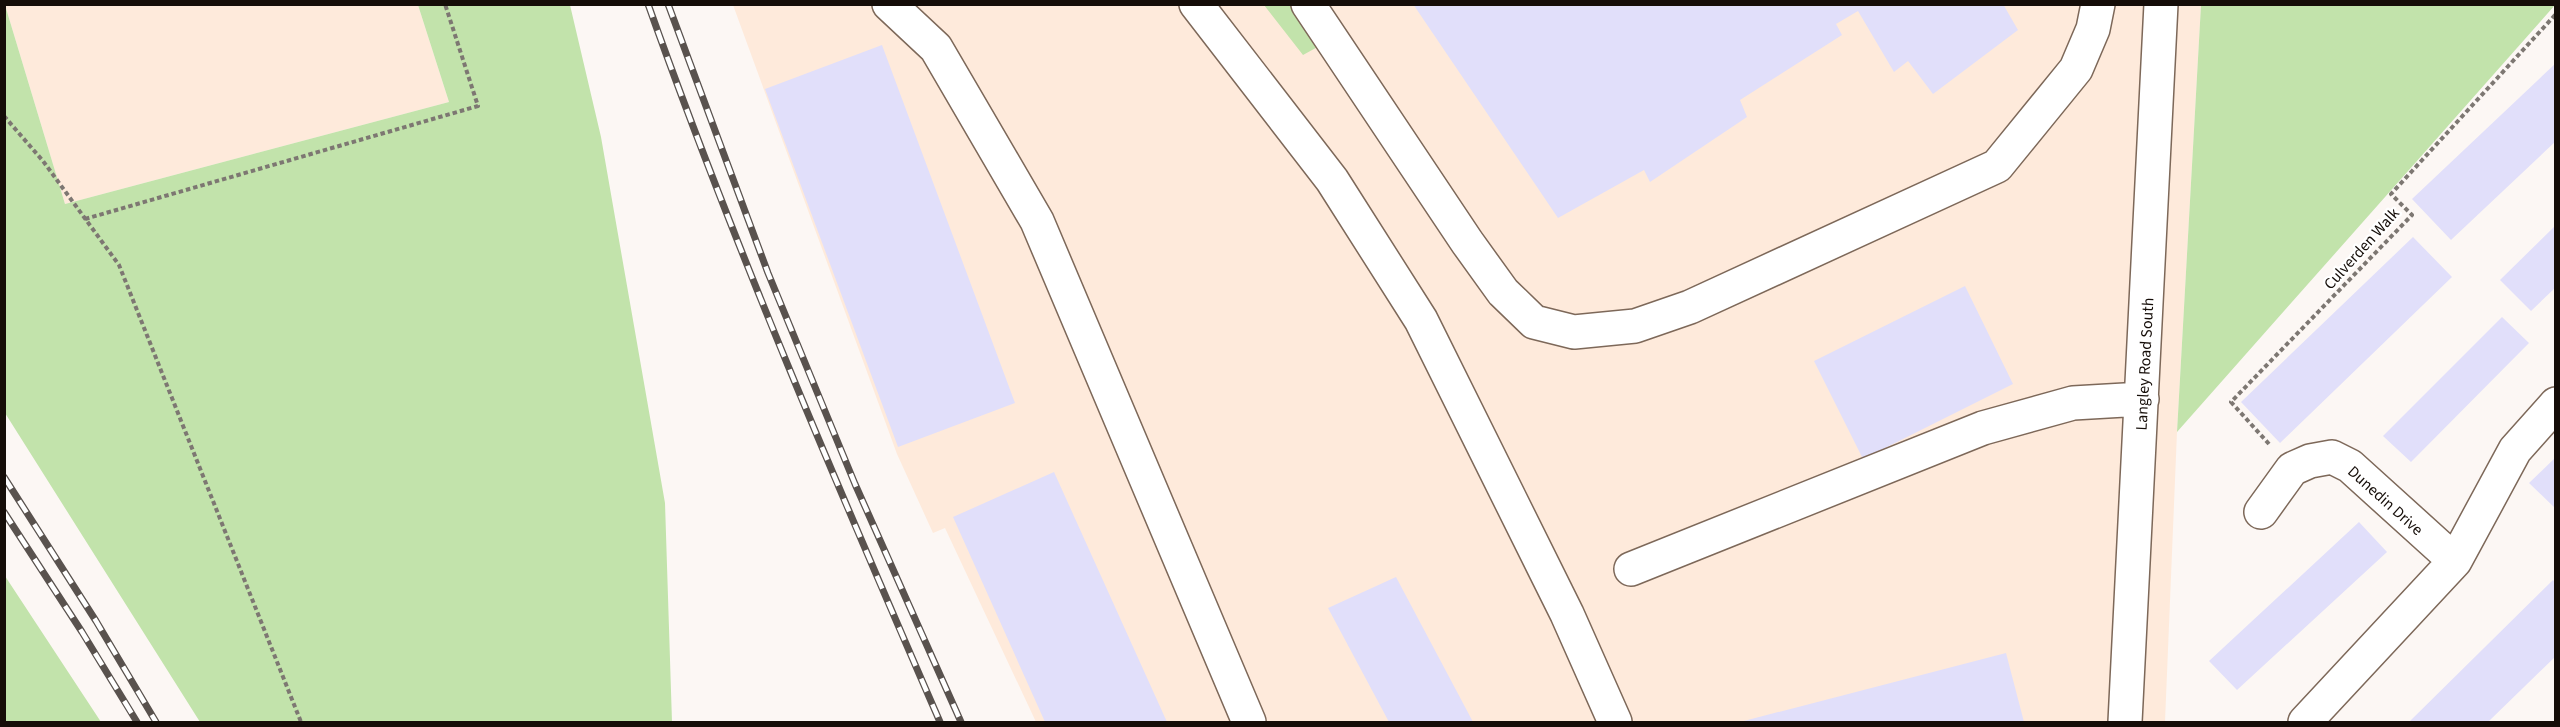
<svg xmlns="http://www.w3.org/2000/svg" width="2560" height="727" viewBox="0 0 2560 727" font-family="'Source Sans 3',sans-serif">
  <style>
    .industrial { fill: #feeadb }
    .green { fill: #c2e3ab }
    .building { fill: #e1dffa }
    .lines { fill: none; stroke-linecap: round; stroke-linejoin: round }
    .minor-casing { stroke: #7d6859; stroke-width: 36 }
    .path { stroke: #7d7772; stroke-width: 4; stroke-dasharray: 4.5 3; stroke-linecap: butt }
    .minor { stroke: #fff; stroke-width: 33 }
    .rail-casing { stroke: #59524e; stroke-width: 7 }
    .rail { stroke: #fff; stroke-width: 4.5; stroke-dasharray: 14; stroke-linecap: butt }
    .labels { text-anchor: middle; stroke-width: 4.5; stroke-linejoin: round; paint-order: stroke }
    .street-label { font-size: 16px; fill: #150d08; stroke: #fff }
  </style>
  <rect width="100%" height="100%" fill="#fcf7f4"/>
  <path class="industrial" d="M5 5H418L449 102 65 204Z
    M733 5H2201L2177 432 2165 722H1036L945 528 933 533 897 454Z"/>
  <path class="green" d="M5 5 65 204 449 102 418 5H570L601 137 665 503 672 722H200L5 413Z
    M1264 5H1297L1323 44 1303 55Z
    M2201 5H2555L2177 432Z
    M5 576 101 722H5Z"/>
  <path class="building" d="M1413 4H2003L2018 30 1933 94 1908 61 1894 72 1858 11 1836 24 1842 35 1740 100 1747 117 1650 182 1644 170 1558 218Z
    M882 45 1015 403 898 447 765 89Z
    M2556 63V141L2451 240 2412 199Z
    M2556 225V287L2531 311 2500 280Z
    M2413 237 2452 277 2280 443 2241 402Z
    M1965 286 2013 384 1863 459 1814 361Z
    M2502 317 2529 343 2411 462 2383 436Z
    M2556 457V509L2529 483Z
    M1054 472 1167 722H1045L953 517Z
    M2359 522 2387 552 2237 690 2209 661Z
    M1396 577 1473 722H1389L1328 608Z
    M2553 580 2556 583V656L2488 722H2409Z
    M2006 653 2024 722H1740Z"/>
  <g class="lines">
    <defs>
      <path id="minor" d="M889 4 936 48 1037 221 1249 722
        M1196 4 1332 180 1421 320 1567 614 1615 722
        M1308 4 1467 242 1503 292 1534 322 1574 332 1635 326 1690 307 1997 166 2076 69 2093 29 2098 4
        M2261 512 2292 469 2310 461 2332 457 2350 466 2455 561
        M1631 569 1983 428 2073 403 2142 399
        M2125 722 2161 4
        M2305 722 2455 561 2515 450 2556 404"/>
    </defs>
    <use href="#minor" class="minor-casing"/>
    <path class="path" d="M4 116 43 161 119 265 301 722
      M85 219 478 106 445 4
      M2269 444 2231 402 2412 215 2391 194 2556 14"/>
    <use href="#minor" class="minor"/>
    <defs>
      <path id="rail" d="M648 4C735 248 837 485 940 722
        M668 4 768 273 855 484 961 722
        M4 477 96 621 156 722
        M4 512 82 632 137 722"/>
    </defs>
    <use href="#rail" class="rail-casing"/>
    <use href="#rail" class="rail"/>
  </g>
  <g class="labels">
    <g class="street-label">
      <text transform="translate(2361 248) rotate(-48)" y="6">Culverden Walk</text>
      <text transform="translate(2144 364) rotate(-87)" y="6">Langley Road South</text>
      <text transform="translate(2386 500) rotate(42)" y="6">Dunedin Drive</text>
    </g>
  </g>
  <rect width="2560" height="727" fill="none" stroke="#150d08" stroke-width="12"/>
</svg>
